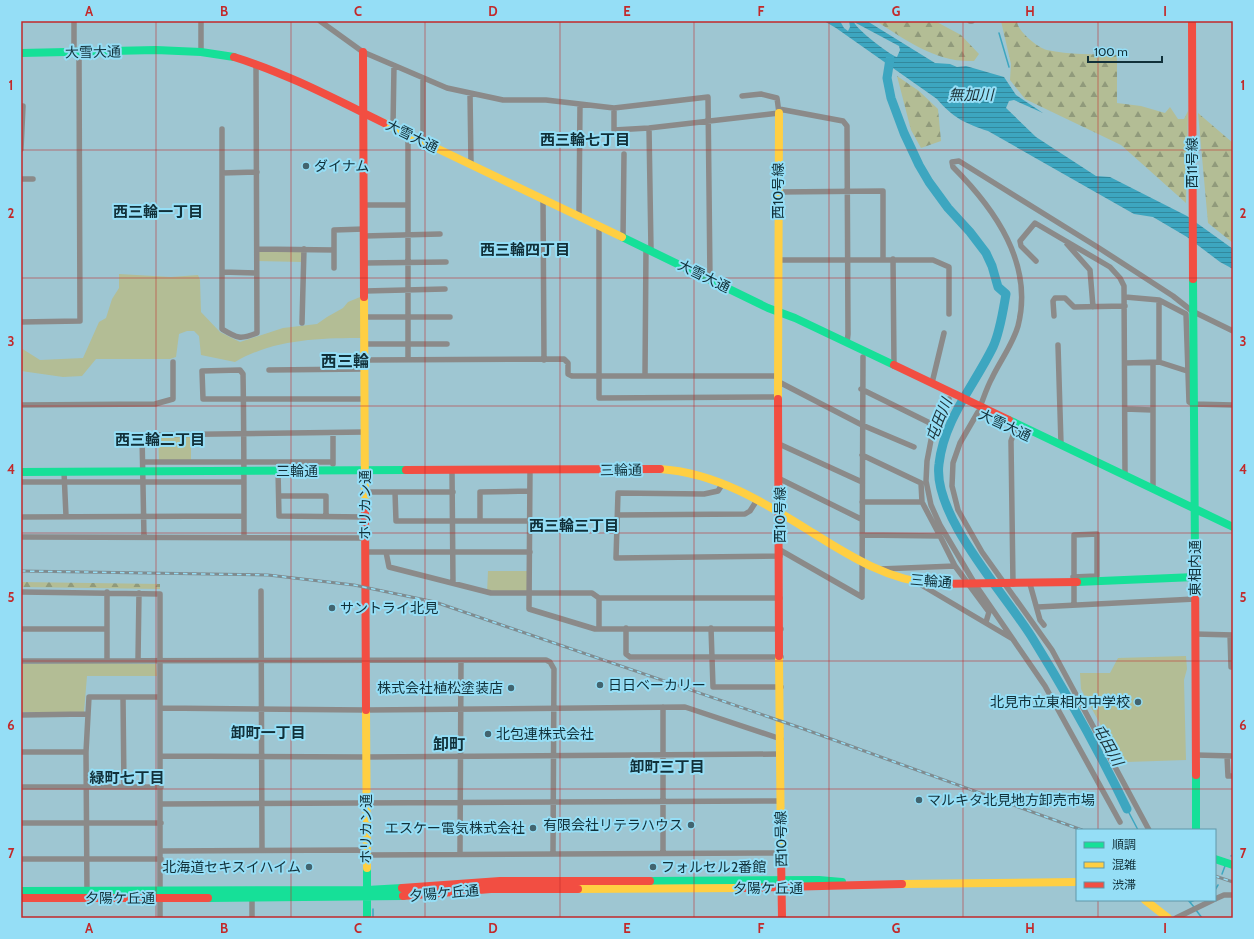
<svg xmlns="http://www.w3.org/2000/svg" width="1254" height="939" viewBox="0 0 1254 939" font-family="Cabin,'Noto Sans JP',sans-serif">
  <style>
    .forest { fill: url(#forest-firs) }
    .park { fill: #b3bd95 }
    .water { fill: url(#water-rules); fill-rule: evenodd }
    .lines { fill: none; stroke-linecap: round; stroke-linejoin: round }
    .stream { stroke: #3da6c0; stroke-width: 1.5 }
    .river { stroke: #3da6c0; stroke-width: 9 }
    .street { stroke: #8b8a89; stroke-width: 5.5 }
    .fast { stroke: #16e098; stroke-width: 8 }
    .slow { stroke: #ffcf43; stroke-width: 8 }
    .jam { stroke: #f24e42; stroke-width: 8 }
    .rail-casing { stroke: #7f8c90; stroke-width: 3 }
    .rail { stroke: #95def6; stroke-width: 1.5; stroke-dasharray: 4.5; stroke-linecap: butt }
    .grid { fill: none; stroke: #c2292a; stroke-width: 1; stroke-opacity: 0.55 }
    .poi-dot { fill: #42646f; stroke: #95def6; stroke-width: 1.5 }
    .labels { text-anchor: middle; stroke-width: 4; stroke-linejoin: round; paint-order: stroke }
    .street-label { font-size: 14px; fill: #113039; stroke: #95def6 }
    .poi-label { font-size: 14px; fill: #113039; stroke: #95def6; text-anchor: start }
    .water-label { font-size: 15px; font-style: italic; fill: #1c3137; stroke: #95def6 }
    .neighbourhood-label { font-size: 15px; font-weight: bold; fill: #113039; stroke: #95def6 }
    .quarter-label { font-size: 16px; font-weight: bold; fill: #113039; stroke: #95def6 }
    .neatline { fill: none; stroke: #c2292a; stroke-width: 1.5 }
    .grid-label { font-size: 13px; text-anchor: middle; font-weight: bold; fill: #c2292a }
  </style>
  <defs>
    <pattern id="forest-firs" width="22" height="20" patternUnits="userSpaceOnUse"><rect width="22" height="20" fill="#b3bd95"/><path d="M5 1l3.5 6h-7zM16 11l3.5 6h-7z" fill="#909a7b"/></pattern>
    <pattern id="water-rules" width="6" height="5" patternUnits="userSpaceOnUse"><rect width="6" height="5" fill="#3da6c0"/><path d="M0 2.5h6" fill="none" stroke="#32889d"/></pattern>
  </defs>
  <rect width="100%" height="100%" fill="#9ec6d2"/>
  <path class="forest" d="M876 21H935L961 35 979 54 974 61C937 63 906 40 876 21Z
    M1001 21H1017C1017 31 1038 48 1047 50 1069 55 1094 54 1117 55V103L1141 106 1165 113 1170 107 1178 119H1184L1188 111 1186 203 1121 145 1025 99 1010 80 1011 64Z
    M897 76 919 91 938 109 941 141 921 148 911 130Z
    M1198 113 1233 143V243L1208 223Z
    M21 582 160 584V589L21 587Z"/>
  <path class="park" d="M257 249H304L303 262 256 261Z
    M119 274 171 277 198 275 200 280 201 312 220 332 240 342 283 328 317 324 327 317 343 308 348 302 365 295 364 338C320 338 274 339 235 362L201 355 199 336 194 331H187L179 334 176 357 170 359H96L82 376 63 377 21 371V348L40 360 83 358 99 322 106 318 112 299 119 288Z
    M158 436H191V461H159Z
    M488 571H530L529 593H487Z
    M1186 656 1187 669 1184 680 1186 760 1127 762 1116 753 1081 689 1080 673H1110L1118 658Z
    M81 663 156 664 157 676H87L84 712H21V664Z"/>
  <path class="water" d="M824 21H840L844 28 848 31 850 27 849 21H867L935 63 950 64 957 67 966 66 1004 77 1016 95 1043 113 1014 100 1009 101 1006 108 1036 137 1096 176 1110 177 1187 216 1233 249V269L1220 262 1187 237 1153 217 1134 214 988 131C966 124 952 117 937 99L836 28ZM854 22 899 46 900 50 897 57C891 56 856 29 854 22Z"/>
  <g class="lines">
    <path class="stream" d="M999 33 1009 67
      M1127 809 1138 830
      M1231 856 1233 855
      M1222 874 1225 866
      M1215 890 1218 885
      M1188 900 1194 907
      M1190 902 1195 900
      M373 909V918
      M1196 910 1202 918"/>
    <path class="river" d="M890 59 887 78 891 98 904 133 919 165 929 182 948 208 970 232 986 253 992 266 998 287 1006 294C1003 311 1000 332 993 347 974 386 944 419 939 464 932 516 1007 596 1033 639 1067 694 1099 751 1127 809"/>
    <path class="street" d="M201 21V52
      M320 21 363 52 447 88 503 100H546L614 108 708 97 710 279
      M970 21H972
      M74 53V21
      M470 93 471 164
      M21 106H23L21 149
      M614 108V130L649 128 779 113 777 98 761 94 742 96
      M779 109 843 121 847 126 848 334 847 343
      M393 126 394 66
      M649 128 651 250
      M222 129V329C237 338 240 340 257 333L256 64
      M423 141V78
      M222 173 257 172
      M21 179H33
      M778 192 883 191V259
      M543 199 544 360
      M364 205H407
      M579 216 580 104
      M599 226V398L779 397
      M364 236 440 234
      M623 238 624 154
      M1067 244 1090 270 1093 307
      M257 249 334 250
      M893 259 894 365
      M778 260H933L949 267V314
      M1036 261 1021 246 1020 241 1035 223 1110 267 1120 278 1124 286 1125 476
      M364 263 446 262
      M334 268V230L364 229
      M222 272 256 273
      M365 291 445 289
      M1125 297 1159 300 1186 314 1189 402 1193 404 1233 405
      M1054 316 1053 301 1055 298H1065L1074 307 1125 306
      M365 317H450
      M21 322 80 321 79 53
      M302 323 304 249
      M364 344H447
      M1058 345 1061 444
      M364 360 564 359 568 363V374L572 376H779
      M408 360V134
      M1159 362V300
      M1125 363 1159 362 1187 371
      M1153 363V489
      M269 370 365 369
      M645 375 646 248
      M779 382 862 425 914 447
      M932 383 944 333
      M861 389 938 427
      M949 399 938 427 931 440 927 461 926 481 931 505 940 525 975 584 1045 686 1120 822
      M21 405 155 404 173 399V362
      M980 407C984 397 987 387 992 378 1000 361 1013 344 1018 326 1034 264 995 209 953 167L952 162 959 161 1099 248 1173 296 1192 311 1233 331
      M1125 409 1152 410
      M978 412 960 443 953 463 952 486 958 510 982 552 1052 650 1149 830
      M779 444 862 482
      M862 455 921 483 922 502 940 536 955 566 989 612 986 622
      M143 462H333
      M333 464V433
      M278 470 279 516 365 517
      M530 470 529 609 595 629H781
      M452 471 453 583
      M64 472 66 516
      M780 479 861 519
      M21 482H244
      M723 483 718 491 704 494 618 493 616 558 780 556
      M365 492H453
      M395 492 396 521H530
      M279 496H326V516
      M862 502H922
      M618 515 745 514 750 511 757 500
      M21 517 244 516
      M480 521V492L529 491
      M862 535 940 536
      M21 537 365 538
      M144 537 142 435 365 432
      M244 537C244 482 244 428 243 374L240 370 202 371 203 399H365
      M780 550 862 597
      M365 552H530
      M386 552 389 567 491 593H592L599 598
      M880 569 955 566
      M1073 577 1097 576V534L1074 535V605
      M918 583 1011 638
      M1013 584 1011 441 1015 430
      M1030 584 1040 620 1044 625
      M261 591 262 850
      M21 592 160 594V918
      M862 597 863 357
      M1038 607 1195 599
      M626 628V654L630 657H781
      M711 628 713 687H781
      M21 629H107
      M599 629V598H780
      M1195 634 1233 635
      M1230 635 1231 667H1233
      M107 660V592
      M138 660 139 593
      M21 661 546 660 550 662 554 669 553 853
      M123 697 124 787
      M663 707V852
      M160 708 366 710 685 707 781 739
      M21 715 88 714
      M21 752H86
      M1196 755 1233 756
      M160 756 366 757 781 754
      M1227 756 1228 776H1233
      M21 787H161
      M161 804 781 801
      M21 823H161
      M161 851 367 850
      M460 853 461 661
      M367 855 782 853
      M21 859H161
      M87 893 86 752 89 697H160
      M252 898V918
      M1215 899 1224 895H1233
      M1176 918 1213 900"/>
    <path class="fast" d="M21 53 156 50 201 52 234 57
      M622 237 768 308 795 318 894 365
      M1193 279 1195 555
      M1009 420 1233 527
      M21 472 406 470
      M1077 582 1195 577
      M1196 775V830
      M1215 859 1233 865
      M367 868V918
      M650 881 819 880 842 882
      M21 891 367 890 402 888
      M208 898 403 896"/>
    <path class="slow" d="M384 123 622 237
      M364 297 365 503
      M778 399 779 113
      M660 469C718 473 765 503 813 533 851 557 890 581 935 584
      M779 656 781 854
      M366 710 367 868
      M902 884 1077 882
      M578 889 741 888
      M1145 900 1168 918"/>
    <path class="jam" d="M1192 21 1193 279
      M363 52 364 297
      M234 57C286 73 335 99 384 123
      M894 365 1009 420
      M778 399 779 656
      M406 470 660 469
      M365 503 366 710
      M1195 555 1196 775
      M935 584 1077 582
      M781 854 782 918
      M402 888 500 881H650
      M741 888 902 884
      M403 896 491 889H578
      M21 898H208"/>
    <defs>
      <path id="rail" d="M21 571 268 575 354 585 435 602 801 728 1082 830
        M1215 876 1233 882"/>
    </defs>
    <use href="#rail" class="rail-casing"/>
    <use href="#rail" class="rail"/>
  </g>
  <path class="grid" d="M156 21V918M291 21V918M425 21V918M560 21V918M694 21V918M829 21V918M963 21V918M1098 21V830M21 150H1233M21 278H1233M21 406H1233M21 533H1233M21 661H1233M21 789H1233M1098 900V918"/>
  <g class="poi-dot">
    <circle cx="306" cy="166" r="4"/>
    <circle cx="332" cy="608" r="4"/>
    <circle cx="600" cy="685" r="4"/>
    <circle cx="511" cy="688" r="4"/>
    <circle cx="1138" cy="702" r="4"/>
    <circle cx="488" cy="734" r="4"/>
    <circle cx="919" cy="800" r="4"/>
    <circle cx="691" cy="825" r="4"/>
    <circle cx="533" cy="828" r="4"/>
    <circle cx="309" cy="867" r="4"/>
    <circle cx="653" cy="867" r="4"/>
  </g>
  <g class="labels">
    <g class="street-label">
      <text transform="translate(93 52) rotate(-1)" y="5">大雪大通</text>
      <text transform="translate(412 136) rotate(26)" y="5">大雪大通</text>
      <text transform="translate(1192 163) rotate(-90)" y="5">西11号線</text>
      <text transform="translate(778 191) rotate(-90)" y="5">西10号線</text>
      <text transform="translate(704 276) rotate(26)" y="5">大雪大通</text>
      <text transform="translate(1005 425) rotate(25)" y="5">大雪大通</text>
      <text transform="translate(621 470) rotate(-1)" y="5">三輪通</text>
      <text x="297" y="476">三輪通</text>
      <text transform="translate(365 505) rotate(-90)" y="5">ホリカン通</text>
      <text transform="translate(780 515) rotate(-90)" y="5">西10号線</text>
      <text transform="translate(1195 568) rotate(-90)" y="5">東相内通</text>
      <text transform="translate(931 581) rotate(5)" y="5">三輪通</text>
      <text transform="translate(366 829) rotate(-90)" y="5">ホリカン通</text>
      <text transform="translate(781 839) rotate(-91)" y="5">西10号線</text>
      <text x="768" y="893">夕陽ケ丘通</text>
      <text transform="translate(444 893) rotate(-5)" y="5">夕陽ケ丘通</text>
      <text x="120" y="903">夕陽ケ丘通</text>
    </g>
    <g class="poi-label">
      <text x="314" y="171">ダイナム</text>
      <text x="340" y="613">サントライ北見</text>
      <text x="608" y="690">日日ベーカリー</text>
      <text x="503" y="693" text-anchor="end">株式会社植松塗装店</text>
      <text x="1130" y="707" text-anchor="end">北見市立東相内中学校</text>
      <text x="496" y="739">北包連株式会社</text>
      <text x="927" y="805">マルキタ北見地方卸売市場</text>
      <text x="683" y="830" text-anchor="end">有限会社リテラハウス</text>
      <text x="525" y="833" text-anchor="end">エスケー電気株式会社</text>
      <text x="301" y="872" text-anchor="end">北海道セキスイハイム</text>
      <text x="661" y="872">フォルセル2番館</text>
    </g>
    <g class="water-label">
      <text x="971" y="100">無加川</text>
      <text transform="translate(939 420) rotate(-68)" y="5">屯田川</text>
      <text transform="translate(1108 745) rotate(61)" y="5">屯田川</text>
    </g>
    <g class="neighbourhood-label">
      <text x="585" y="145">西三輪七丁目</text>
      <text x="158" y="217">西三輪一丁目</text>
      <text x="525" y="255">西三輪四丁目</text>
      <text x="160" y="445">西三輪二丁目</text>
      <text x="574" y="531">西三輪三丁目</text>
      <text x="268" y="738">卸町一丁目</text>
      <text x="667" y="772">卸町三丁目</text>
      <text x="127" y="783">緑町七丁目</text>
    </g>
    <g class="quarter-label">
      <text x="345" y="367">西三輪</text>
      <text x="449" y="750">卸町</text>
    </g>
  </g>
  <rect width="1254" height="939" fill="none" stroke="#95def6" stroke-width="44"/>
  <rect x="1076" y="829" width="140" height="72" fill="#95def6" stroke="#6098aa"/>
  <rect x="1084" y="842" width="20" height="6" fill="#16e098" stroke="#6098aa"/>
  <text x="1112" y="849" font-size="12" fill="#113039">順調</text>
  <rect x="1084" y="862" width="20" height="6" fill="#ffcf43" stroke="#6098aa"/>
  <text x="1112" y="869" font-size="12" fill="#113039">混雑</text>
  <rect x="1084" y="882" width="20" height="6" fill="#f24e42" stroke="#6098aa"/>
  <text x="1112" y="889" font-size="12" fill="#113039">渋滞</text>
  <path d="M1088 56v6h74v-6" fill="none" stroke="#113039" stroke-width="2"/>
  <text x="1094" y="56" font-size="12" fill="#113039" stroke="#95def6" stroke-width="3" paint-order="stroke">100 m</text>
  <rect x="22" y="22" width="1210" height="895" class="neatline"/>
  <g class="grid-label">
    <text x="89" y="16">A</text>
    <text x="224" y="16">B</text>
    <text x="358" y="16">C</text>
    <text x="493" y="16">D</text>
    <text x="627" y="16">E</text>
    <text x="761" y="16">F</text>
    <text x="896" y="16">G</text>
    <text x="1030" y="16">H</text>
    <text x="1165" y="16">I</text>
    <text x="11" y="90">1</text>
    <text x="1243" y="90">1</text>
    <text x="11" y="218">2</text>
    <text x="1243" y="218">2</text>
    <text x="11" y="346">3</text>
    <text x="1243" y="346">3</text>
    <text x="11" y="474">4</text>
    <text x="1243" y="474">4</text>
    <text x="11" y="602">5</text>
    <text x="1243" y="602">5</text>
    <text x="11" y="730">6</text>
    <text x="1243" y="730">6</text>
    <text x="11" y="858">7</text>
    <text x="1243" y="858">7</text>
    <text x="89" y="933">A</text>
    <text x="224" y="933">B</text>
    <text x="358" y="933">C</text>
    <text x="493" y="933">D</text>
    <text x="627" y="933">E</text>
    <text x="761" y="933">F</text>
    <text x="896" y="933">G</text>
    <text x="1030" y="933">H</text>
    <text x="1165" y="933">I</text>
  </g>
</svg>
